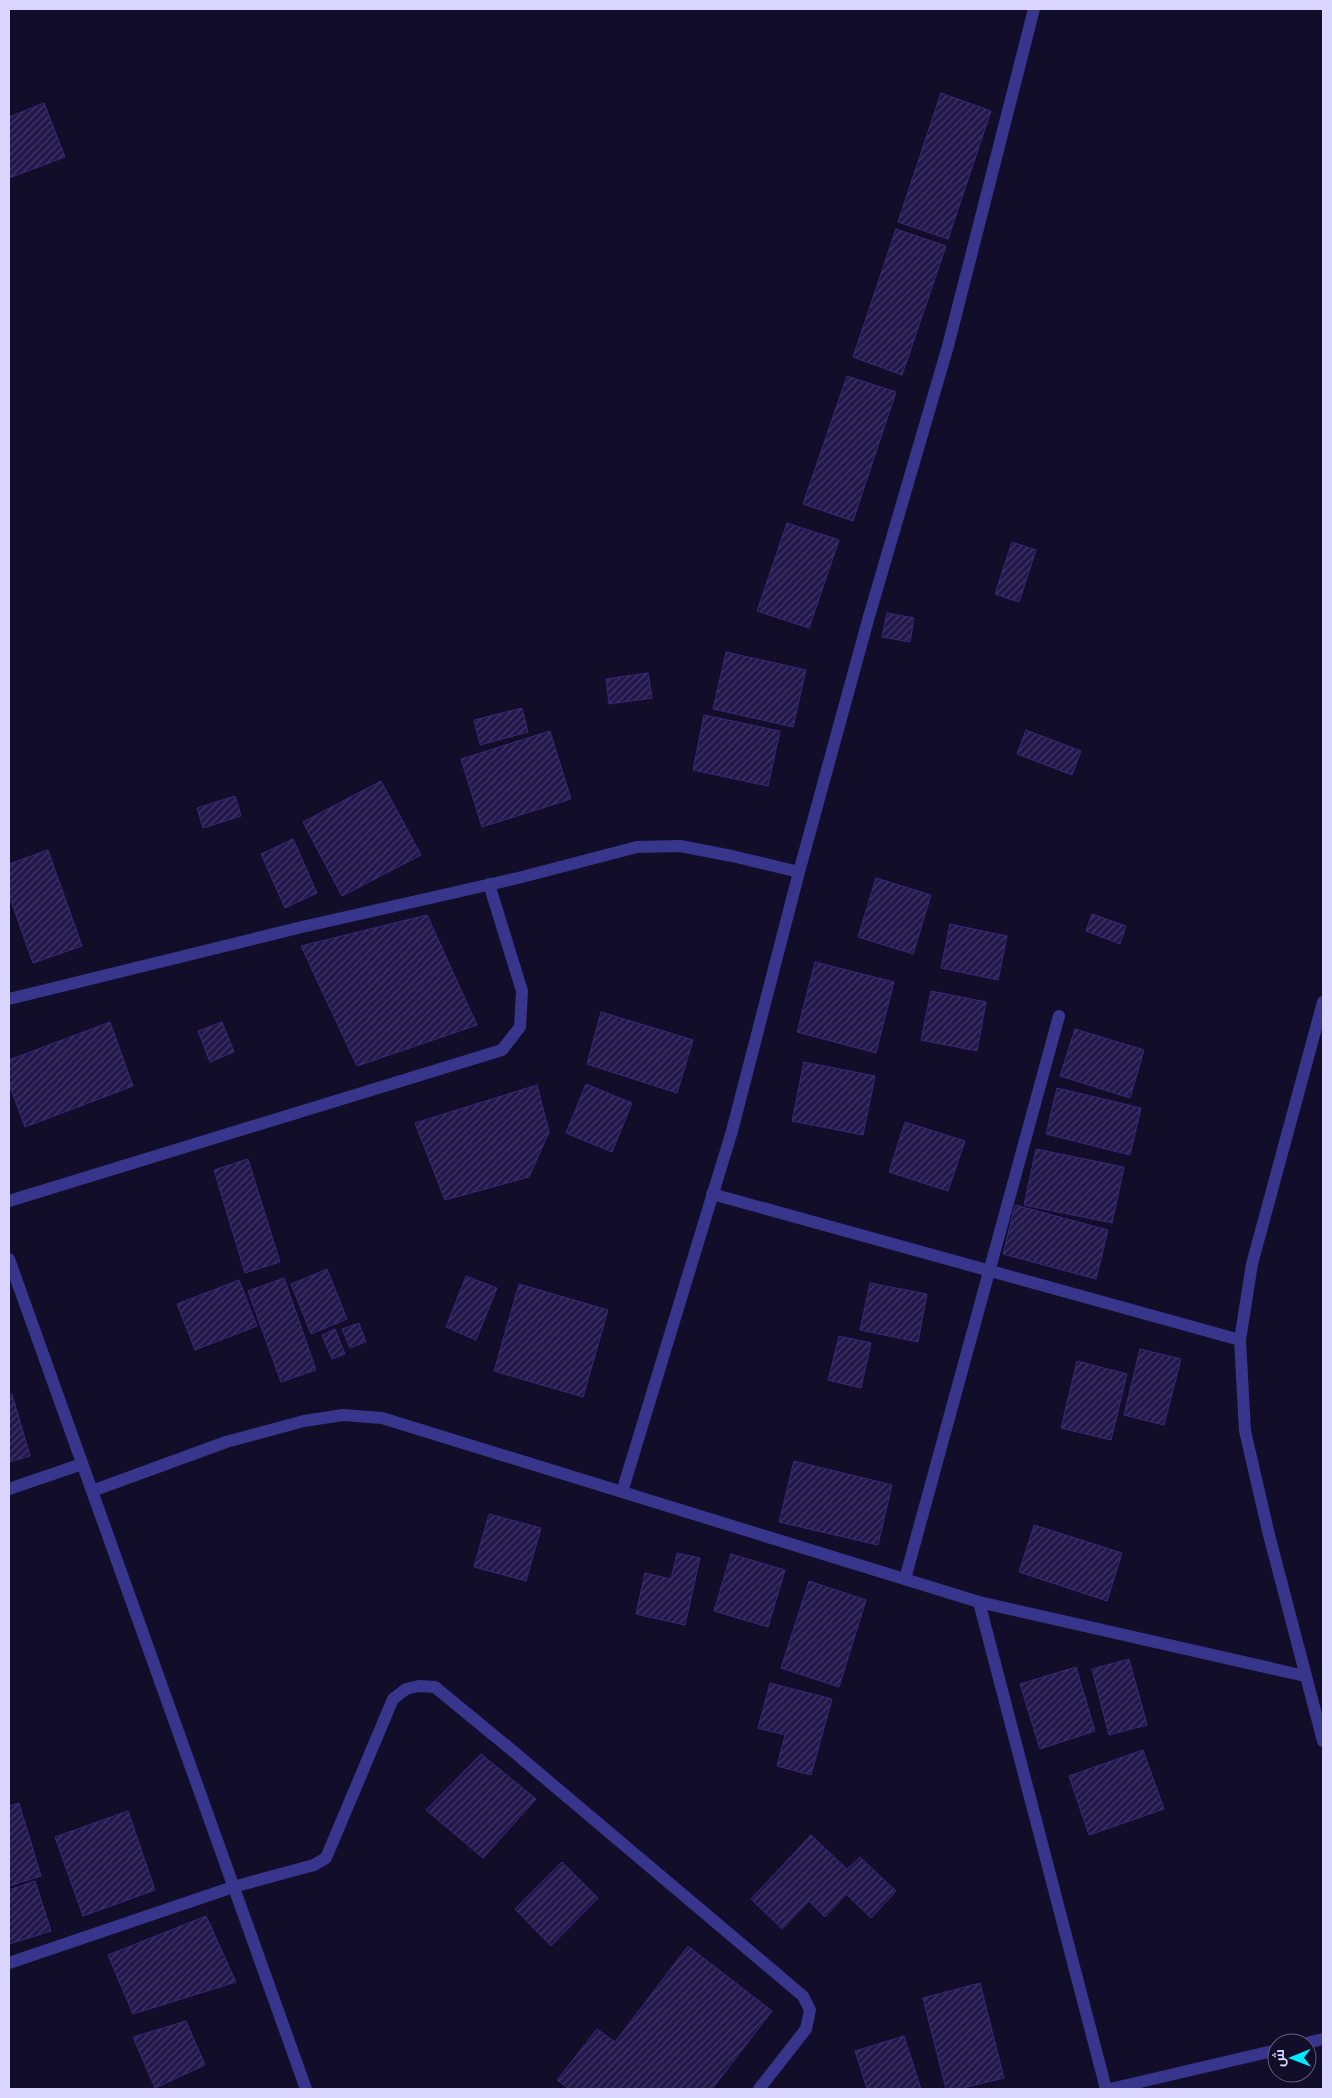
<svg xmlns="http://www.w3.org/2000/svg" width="1332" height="2098" viewBox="0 0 1332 2098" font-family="Signika,Cairo,sans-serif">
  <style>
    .building { fill: url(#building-hatch); stroke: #38287a }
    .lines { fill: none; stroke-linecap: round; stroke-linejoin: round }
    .street { stroke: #37358c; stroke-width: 12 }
  </style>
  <defs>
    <pattern id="building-hatch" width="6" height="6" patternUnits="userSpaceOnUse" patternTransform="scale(1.25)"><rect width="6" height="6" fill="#22184c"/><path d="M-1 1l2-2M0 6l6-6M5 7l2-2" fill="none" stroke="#423967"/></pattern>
  </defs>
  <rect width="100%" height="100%" fill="#120e2a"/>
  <path class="building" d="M941 93 991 111 948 239 898 222Z
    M44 103 65 157 9 178V117Z
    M896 229 946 246 902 375 853 357Z
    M847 376 896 392 853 521 803 504Z
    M787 523 839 540 809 628 757 611Z
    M1012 542 1036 550 1019 602 995 594Z
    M887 613 914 618 910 642 882 637Z
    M726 652 806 670 793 727 713 709Z
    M648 673 652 698 609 704 606 679Z
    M522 708 528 732 480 745 474 720Z
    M704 715 780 731 768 786 693 770Z
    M1026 730 1081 751 1072 775 1017 754Z
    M550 731 571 799 482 827 461 759Z
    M381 781 421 855 342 896 303 822Z
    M235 796 241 816 203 828 197 808Z
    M293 839 317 893 285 908 261 854Z
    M48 850 82 946 33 963 9 895V864Z
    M876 878 931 895 913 954 858 937Z
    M1092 914 1126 926 1120 944 1086 931Z
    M427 915 477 1025 357 1066 301 946Z
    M950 924 1007 936 998 980 941 968Z
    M815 962 894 982 876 1053 797 1032Z
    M931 991 986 1002 977 1051 921 1040Z
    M601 1012 693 1040 677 1093 587 1064Z
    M110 1022 133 1086 25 1127 9 1084V1060Z
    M222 1022 234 1052 210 1062 198 1031Z
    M1075 1029 1144 1050 1130 1098 1060 1076Z
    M804 1062 875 1076 863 1135 792 1121Z
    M586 1084 632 1103 612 1152 566 1133Z
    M537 1085 549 1132 529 1177 445 1200 415 1123Z
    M1057 1088 1141 1108 1130 1155 1046 1134Z
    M905 1122 965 1141 948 1191 889 1172Z
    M1036 1149 1124 1167 1112 1223 1024 1205Z
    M248 1159 280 1262 245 1273 214 1170Z
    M1015 1205 1108 1230 1096 1279 1003 1254Z
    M327 1269 347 1319 311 1334 291 1284Z
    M466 1276 497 1288 476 1340 446 1327Z
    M284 1278 316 1370 281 1382 248 1291Z
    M239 1280 257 1326 195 1350 177 1304Z
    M870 1283 927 1294 918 1342 860 1330Z
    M519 1284 608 1310 583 1397 494 1371Z
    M359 1323 366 1342 350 1348 342 1329Z
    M335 1329 345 1354 332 1359 322 1335Z
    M839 1336 871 1343 861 1388 828 1380Z
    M1140 1349 1181 1359 1164 1425 1124 1415Z
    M1077 1361 1127 1374 1111 1440 1061 1428Z
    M12 1394 30 1456 9 1462V1395Z
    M794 1461 892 1485 878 1545 779 1522Z
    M489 1514 541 1528 526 1581 474 1567Z
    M1034 1525 1122 1553 1107 1601 1019 1572Z
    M677 1553 700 1558 685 1625 636 1614 645 1573 671 1579Z
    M731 1554 785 1570 768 1627 714 1611Z
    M809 1581 866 1600 839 1687 781 1668Z
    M1129 1659 1147 1725 1109 1735 1092 1669Z
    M1076 1667 1095 1731 1040 1749 1020 1684Z
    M770 1683 832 1699 811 1775 777 1766 785 1735 758 1728Z
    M1143 1750 1164 1809 1089 1835 1069 1776Z
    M481 1754 536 1799 483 1858 426 1810Z
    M19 1803 41 1876 9 1886V1806Z
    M128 1811 155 1890 83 1916 55 1837Z
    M811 1835 847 1869 860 1857 896 1891 871 1918 846 1894 825 1917 809 1901 782 1929 751 1899Z
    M562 1862 598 1898 551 1946 515 1909Z
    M35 1881 51 1931 9 1944V1890Z
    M206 1916 236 1982 133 2014 108 1955Z
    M688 1946 772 2011 712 2089H569L557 2080 597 2029 615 2042Z
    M980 1983 1004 2078 959 2089H946L923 1998Z
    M186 2021 205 2065 155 2088 133 2037Z
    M904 2036 921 2089H867L855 2051Z"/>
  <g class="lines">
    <path class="street" d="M9 999 302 927 518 878 637 847 680 846 732 856 799 872
      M1323 1002 1252 1264 1240 1340 1245 1431 1269 1535 1323 1741
      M712 1194 1240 1340
      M9 1201 502 1050 520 1027 522 991 489 884
      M9 1259 306 2089
      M9 1489 82 1464
      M92 1491 226 1442 304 1421 343 1415 382 1418 979 1602 1305 1676
      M622 1492 732 1131 799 872 868 620 948 346 1034 9
      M905 1579 1059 1016
      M979 1602 1106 2089
      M9 1963 233 1887 314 1865 326 1858 393 1699 406 1689 419 1686 435 1687 508 1747 803 1996 810 2010 806 2029 759 2089
      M1307 2043 1323 2039
      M1110 2089 1277 2050"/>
  </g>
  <rect width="1332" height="2098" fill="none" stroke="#dbd6ff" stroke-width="20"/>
  <g transform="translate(1292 2058) rotate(269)"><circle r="24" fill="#120e2a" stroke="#625e7f"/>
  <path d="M0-4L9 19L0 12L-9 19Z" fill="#02e8ff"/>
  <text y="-8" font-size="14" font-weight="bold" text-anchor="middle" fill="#dbd6ff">ش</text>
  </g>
</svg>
